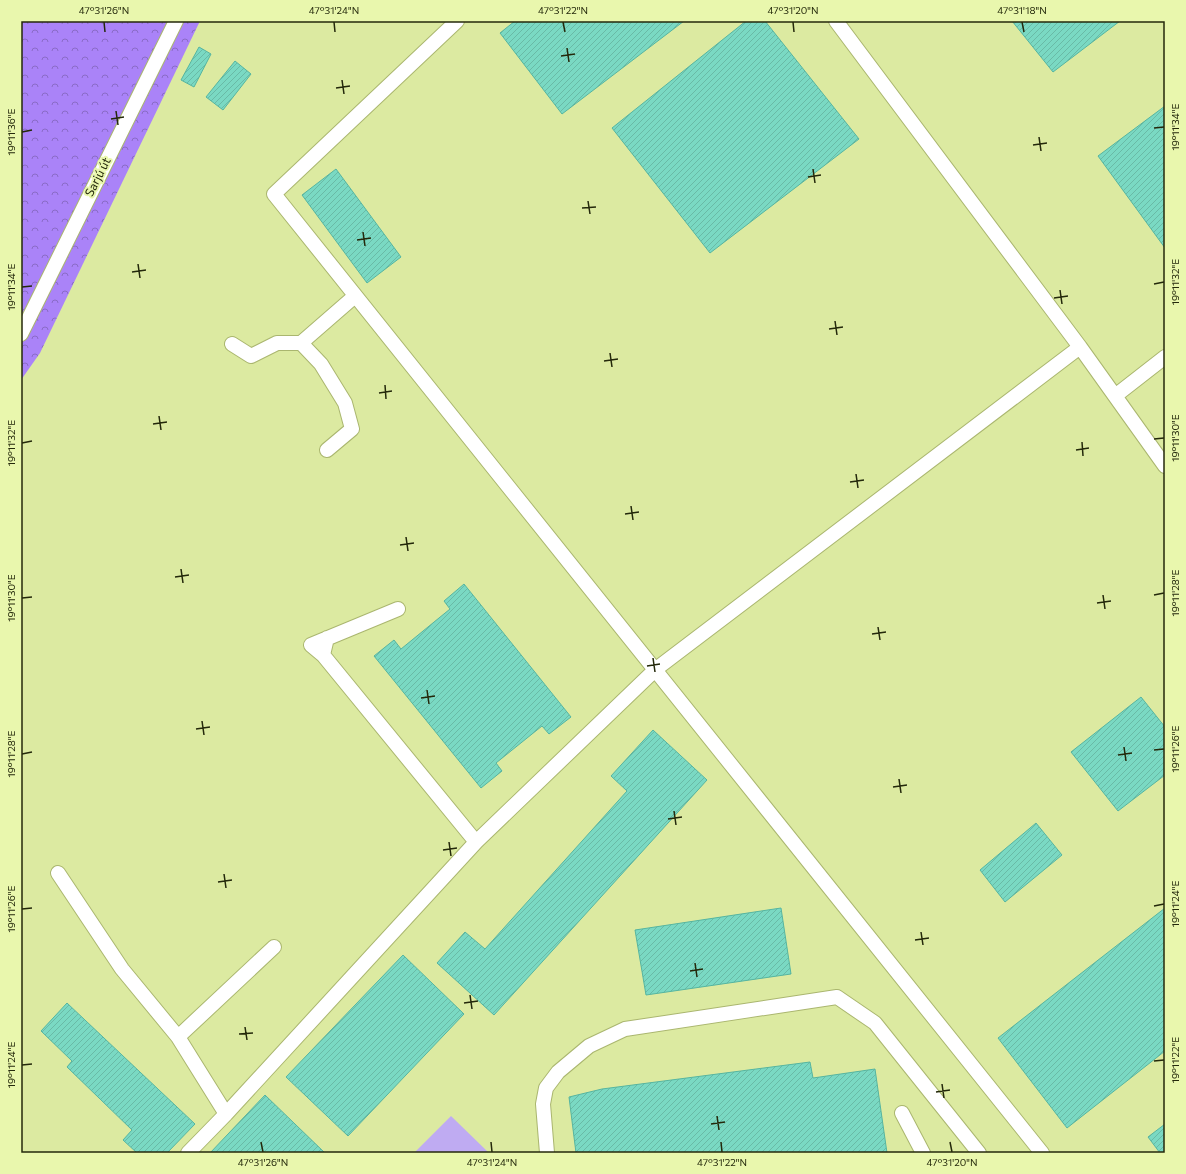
<svg xmlns="http://www.w3.org/2000/svg" width="1186" height="1174" viewBox="0 0 1186 1174" font-family="Commissioner,sans-serif">
  <style>
    .forest { fill: url(#forest-crowns) }
    .pitch { fill: #bfabf2 }
    .building { fill: url(#building-hatch); stroke: #56b5a0 }
    .lines { fill: none; stroke-linecap: round; stroke-linejoin: round }
    .lane-casing { stroke: #aab66f; stroke-width: 16 }
    .lane { stroke: #fff; stroke-width: 14 }
    .ticks { fill: none; stroke: #24290b; stroke-width: 1.5 }
    .labels { text-anchor: middle; stroke-width: 4; stroke-linejoin: round; paint-order: stroke }
    .street-label { font-size: 12px; fill: #24290b; stroke: #e9f7ad }
    .neatline { fill: none; stroke: #24290b; stroke-width: 1.5 }
    .ticks-label { font-size: 10px; text-anchor: middle; fill: #24290b }
  </style>
  <defs>
    <pattern id="forest-crowns" width="20" height="18" patternUnits="userSpaceOnUse"><rect width="20" height="18" fill="#aa83f8"/><path d="M2 6a3 3 0 1 1 6 0M12 15a3 3 0 1 1 6 0" fill="none" stroke="#8a6bc7"/></pattern>
    <pattern id="building-hatch" width="6" height="6" patternUnits="userSpaceOnUse"><rect width="6" height="6" fill="#7ad9c3"/><path d="M-1 1l2-2M0 6l6-6M5 7l2-2" fill="none" stroke="#69baa6"/></pattern>
  </defs>
  <rect width="100%" height="100%" fill="#dceaa1"/>
  <path class="forest" d="M21 21H200L40 353 21 380Z"/>
  <path class="pitch" d="M451 1116 489 1153H414Z"/>
  <path class="building" d="M515 21H684L562 114 500 33Z
    M746 21H765L859 139 710 253 612 128Z
    M1012 21H1120L1053 72Z
    M199 47 211 54 194 87 181 80Z
    M235 61 251 74 223 110 206 97Z
    M1165 106V248L1098 156Z
    M336 169 401 257 367 283 302 195Z
    M464 584 571 717 549 734 542 726 496 763 502 771 481 788 374 656 394 640 401 649 450 609 444 601Z
    M1141 697 1165 727V775L1118 811 1071 752Z
    M653 730 707 780 494 1015 437 963 465 932 485 949 627 791 611 776Z
    M1036 823 1062 855 1005 902 980 870Z
    M781 908 791 974 646 995 635 930Z
    M1165 908V1051L1067 1128 998 1038Z
    M403 955 464 1014 348 1136 286 1077Z
    M67 1003 195 1124 167 1153H137L123 1140 132 1130 67 1067 72 1061 41 1031Z
    M810 1062 813 1078 875 1069 887 1153H576L569 1097 602 1089Z
    M265 1095 325 1153H210Z
    M1165 1124V1153H1160L1148 1137Z"/>
  <g class="lines">
    <defs>
      <path id="lane" d="M457 21 274 194 1042 1153
        M21 334 176 21
        M301 343 321 364 345 403 352 429 327 450
        M232 344 251 356 277 343H301L355 296
        M1080 347 1165 466
        M1115 396 1165 357
        M327 638 323 655 311 645 398 609
        M323 655 476 842
        M58 873 122 969 178 1037 226 1114
        M178 1037 274 947
        M902 1113 923 1153
        M188 1153 226 1114 476 842 656 669 1080 347 836 21
        M547 1153 543 1104 546 1088 558 1072 589 1046 625 1029 837 997 875 1023 979 1153"/>
    </defs>
    <use href="#lane" class="lane-casing"/>
    <use href="#lane" class="lane"/>
  </g>
  <path class="ticks" d="M104 22 105 32M334 22 335 32M563 22 565 32M793 22 794 32M1022 22 1024 32M567 48 569 62M561 56 575 54M342 80 344 94M336 88 350 86M116 111 118 125M111 119 124 117M1154 128 1164 127M22 132 32 130M1039 137 1041 151M1033 145 1047 143M813 169 815 183M808 177 821 175M588 201 590 214M582 208 596 207M363 232 365 246M357 240 371 238M138 264 140 278M132 272 146 270M1154 284 1164 282M22 287 32 286M1060 290 1062 304M1054 298 1068 296M835 321 837 335M829 329 843 327M610 353 612 367M604 361 618 359M385 385 386 399M379 393 392 391M159 416 161 430M153 424 167 422M1154 439 1164 438M1082 442 1083 456M22 443 32 441M1076 450 1089 448M856 474 858 488M850 482 864 480M631 506 633 520M625 514 639 512M406 537 408 551M400 545 414 543M181 569 183 583M175 577 189 575M1103 595 1105 609M1154 595 1164 593M22 598 32 597M1097 603 1111 601M878 627 880 640M872 634 886 632M653 658 655 672M647 666 660 664M427 690 429 704M421 698 435 696M202 721 204 735M196 729 210 727M1124 747 1126 761M1154 750 1164 749M22 754 32 752M1118 755 1132 753M899 779 901 793M893 787 907 785M674 811 676 825M668 819 682 817M449 842 451 856M443 850 457 848M224 874 226 888M218 882 232 880M1154 906 1164 904M22 909 32 908M921 932 923 945M915 940 929 938M695 963 697 977M690 971 703 969M470 995 472 1009M464 1003 478 1001M245 1027 247 1040M239 1034 253 1033M1154 1061 1164 1060M22 1065 32 1064M942 1084 944 1098M936 1092 950 1090M717 1116 719 1130M711 1124 725 1122M261 1142 263 1152M491 1142 492 1152M721 1142 722 1152M950 1142 952 1152"/>
  <g class="labels">
    <g class="street-label">
      <text transform="translate(98 177) rotate(-63)" y="4">Sarjú út</text>
    </g>
  </g>
  <rect width="1186" height="1174" fill="none" stroke="#e9f7ad" stroke-width="44"/>
  <rect x="22" y="22" width="1142" height="1130" class="neatline"/>
  <g class="ticks-label">
    <text x="104" y="14">47°31'26"N</text>
    <text x="334" y="14">47°31'24"N</text>
    <text x="563" y="14">47°31'22"N</text>
    <text x="793" y="14">47°31'20"N</text>
    <text x="1022" y="14">47°31'18"N</text>
    <text transform="translate(1175 127) rotate(-90)" y="4">19°11'34"E</text>
    <text transform="translate(11 132) rotate(-90)" y="4">19°11'36"E</text>
    <text transform="translate(1175 282) rotate(-90)" y="4">19°11'32"E</text>
    <text transform="translate(11 287) rotate(-90)" y="4">19°11'34"E</text>
    <text transform="translate(1175 438) rotate(-90)" y="4">19°11'30"E</text>
    <text transform="translate(11 443) rotate(-90)" y="4">19°11'32"E</text>
    <text transform="translate(1175 593) rotate(-90)" y="4">19°11'28"E</text>
    <text transform="translate(11 598) rotate(-90)" y="4">19°11'30"E</text>
    <text transform="translate(1175 749) rotate(-90)" y="4">19°11'26"E</text>
    <text transform="translate(11 754) rotate(-90)" y="4">19°11'28"E</text>
    <text transform="translate(1175 904) rotate(-90)" y="4">19°11'24"E</text>
    <text transform="translate(11 909) rotate(-90)" y="4">19°11'26"E</text>
    <text transform="translate(1175 1060) rotate(-90)" y="4">19°11'22"E</text>
    <text transform="translate(11 1065) rotate(-90)" y="4">19°11'24"E</text>
    <text x="263" y="1166">47°31'26"N</text>
    <text x="492" y="1166">47°31'24"N</text>
    <text x="722" y="1166">47°31'22"N</text>
    <text x="952" y="1166">47°31'20"N</text>
  </g>
</svg>
